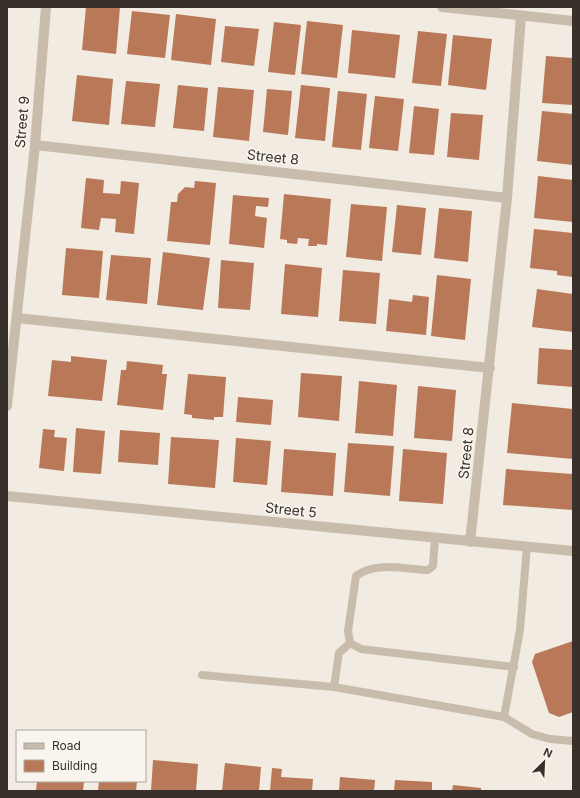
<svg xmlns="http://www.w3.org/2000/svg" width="580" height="798" viewBox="0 0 580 798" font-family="Inter,sans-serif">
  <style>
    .building { fill: #b97857 }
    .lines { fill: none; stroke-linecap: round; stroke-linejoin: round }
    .service { stroke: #c8bcad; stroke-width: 8 }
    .minor { stroke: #c8bcad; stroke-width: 10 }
    .labels { text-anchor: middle; stroke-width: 3.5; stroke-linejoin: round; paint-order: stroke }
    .street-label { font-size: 14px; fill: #37302b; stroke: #f9f4ed }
  </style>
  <rect width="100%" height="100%" fill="#f1ebe1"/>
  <path class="building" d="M86 7H120L116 54 82 50Z
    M132 11 170 15 165 58 127 54Z
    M176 14 216 19 211 65 171 60Z
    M307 21 343 25 337 78 301 74Z
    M274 22 301 25 295 75 268 72Z
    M225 26 259 29 254 66 221 62Z
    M352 30 400 35 395 78 348 73Z
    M418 31 447 34 441 86 412 83Z
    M453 35 492 39 486 90 448 85Z
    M546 56 573 58V105L542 103Z
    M77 75 113 79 109 125 72 121Z
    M126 81 160 84 155 127 121 124Z
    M178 85 208 88 204 131 173 128Z
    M301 85 330 88 325 141 295 138Z
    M218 87 254 90 249 141 213 137Z
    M267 89 292 91 288 135 263 132Z
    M338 91 367 94 361 150 332 147Z
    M375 96 404 99 398 151 369 148Z
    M414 106 439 109 434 155 409 153Z
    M542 111 573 114V165L537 161Z
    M451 113 483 115 479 160 447 157Z
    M538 176 573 180V222L534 218Z
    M86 178 104 180 103 193 120 194 121 181 139 183 134 234 115 232 116 219 101 218 99 230 81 228Z
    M195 181 216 183 210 245 167 241 171 202H177L178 194 185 187 194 188Z
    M284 194 331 199 327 245 317 244V246H308L309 239 298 238 297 244 287 243V240L280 239Z
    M233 195 269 198 268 207 256 206 255 216 267 218 264 248 229 244Z
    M351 204 387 207 382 261 346 257Z
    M397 205 426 208 421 255 392 252Z
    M439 208 472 211 468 262 434 258Z
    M534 229 573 233V277L557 275V271L530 268Z
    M66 248 103 251 99 298 62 295Z
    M163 252 210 258 203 310 157 305Z
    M111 255 151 258 147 304 106 300Z
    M221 260 254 263 250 310 218 308Z
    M285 264 322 268 318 317 281 314Z
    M343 270 380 273 376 324 339 321Z
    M437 275 471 279 465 340 431 336Z
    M537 289 573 294V332L532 327Z
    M413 295 429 297 426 335 386 331 389 299 412 302Z
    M539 348 573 350V387L537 384Z
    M71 356 107 360 102 401 48 396 52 360 71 362Z
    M127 361 163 365 162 374H167L163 410 117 405 121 370H126Z
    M301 373 342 376 339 421 298 417Z
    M188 374 226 377 223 417H214V420L192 418V415L184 414Z
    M359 381 397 385 393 436 355 433Z
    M418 386 456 390 452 441 414 438Z
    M238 397 273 400 271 425 236 422Z
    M512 403 573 409V459L507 453Z
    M76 428 105 431 101 474 73 472Z
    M43 429 55 430 54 437 67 438 64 471 39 468Z
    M120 430 160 433 158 465 118 462Z
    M171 437 219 440 215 488 168 484Z
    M236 438 271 441 267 485 233 482Z
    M348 443 394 446 390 496 344 492Z
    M284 449 336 453 333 496 281 492Z
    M403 449 447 453 443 504 399 501Z
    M506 469 573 474V510L503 505Z
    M573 641V712L559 717 549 713 532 662 535 654Z
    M153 760 198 764 196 791H151Z
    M225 763 261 767 259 791H222Z
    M272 768 282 769 281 777 313 779 312 791H270Z
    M340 777 375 780 374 791H339Z
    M395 780 432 782V791H394Z
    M37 781H84L83 791 36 790Z
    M99 781H137L136 791H98Z
    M453 785 481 788V791H452Z"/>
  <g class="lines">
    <path class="service" d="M435 538 433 566 428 570C406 569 375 561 356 576L348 631 350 643 361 649 514 667
      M202 675 334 687 504 717 532 734 550 739 573 741
      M334 687 339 653 350 643
      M504 717 520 630 527 546"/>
    <path class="minor" d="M442 7 573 21
      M35 145 507 198
      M17 318 490 368
      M7 406 35 145 46 7
      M7 496 573 551
      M470 542 507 198 521 16"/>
  </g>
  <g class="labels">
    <g class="street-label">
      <text transform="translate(22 122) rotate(-85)" y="5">Street 9</text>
      <text transform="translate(273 157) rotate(6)" y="5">Street 8</text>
      <text transform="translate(466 453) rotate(-84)" y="5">Street 8</text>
      <text transform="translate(291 510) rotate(6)" y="5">Street 5</text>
    </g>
  </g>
  <rect width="580" height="798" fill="none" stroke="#37302b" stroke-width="16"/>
  <rect x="16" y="730" width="130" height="52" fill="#f9f4ed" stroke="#aba69f"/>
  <rect x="24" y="743" width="20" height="6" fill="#c8bcad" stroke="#aba69f"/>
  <text x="52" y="750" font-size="12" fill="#37302b">Road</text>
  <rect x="24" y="760" width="20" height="12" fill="#b97857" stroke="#aba69f"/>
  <text x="52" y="770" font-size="12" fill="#37302b">Building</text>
  <g transform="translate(544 762) rotate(24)" stroke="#f9f4ed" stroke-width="3" paint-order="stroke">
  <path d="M0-3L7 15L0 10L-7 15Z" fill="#37302b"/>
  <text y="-6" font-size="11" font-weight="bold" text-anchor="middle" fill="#37302b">N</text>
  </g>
</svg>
